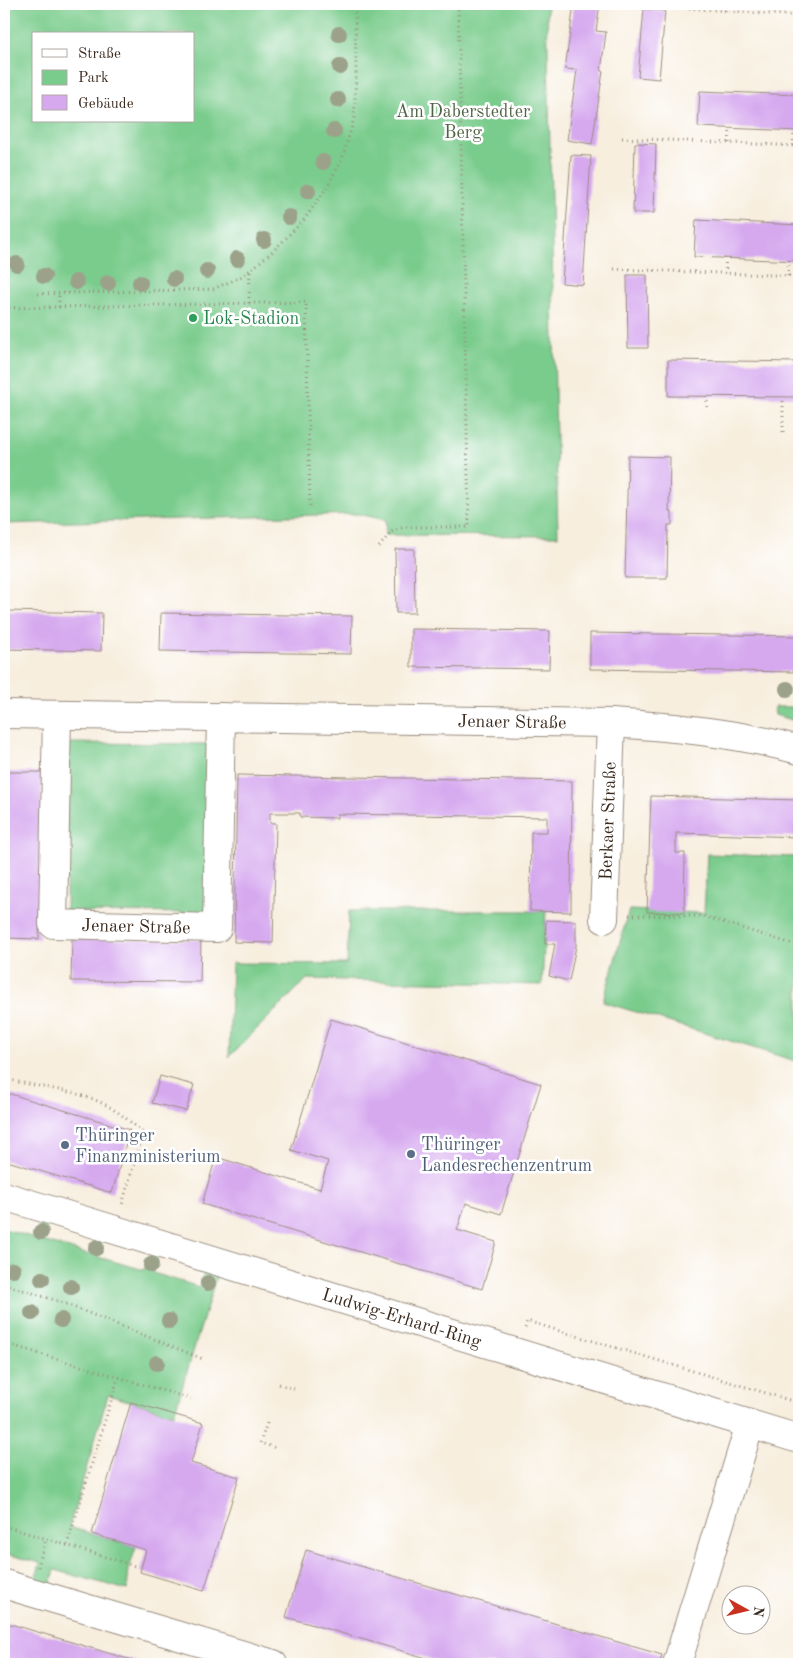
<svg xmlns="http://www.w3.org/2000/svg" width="803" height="1668" viewBox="0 0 803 1668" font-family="'Old Standard TT',serif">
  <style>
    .green { fill: #7acc8d; stroke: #5a7b56; fill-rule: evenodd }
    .building { fill: #d6a9ef }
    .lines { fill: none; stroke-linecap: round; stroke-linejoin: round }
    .minor-casing { stroke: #998c7e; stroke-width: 30 }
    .path { stroke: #998c7e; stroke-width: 3; stroke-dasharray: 1 4; stroke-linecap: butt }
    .minor { stroke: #fff; stroke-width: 28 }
    .tree { fill: #9ca28a }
    .leisure-dot { fill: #2e9e5b; stroke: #fff; stroke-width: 2 }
    .service-dot { fill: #5c6f8a; stroke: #fff; stroke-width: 2 }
    .labels { text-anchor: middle; stroke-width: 5; stroke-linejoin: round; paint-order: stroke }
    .park-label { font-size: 18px; fill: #516345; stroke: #fff }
    .leisure-label { font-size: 18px; fill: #27864d; stroke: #fff; text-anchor: start }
    .street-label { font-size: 18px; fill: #3b2a1e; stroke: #fff }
    .service-label { font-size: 18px; fill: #4e5e75; stroke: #fff; text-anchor: start }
  </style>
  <rect width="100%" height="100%" fill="#fff"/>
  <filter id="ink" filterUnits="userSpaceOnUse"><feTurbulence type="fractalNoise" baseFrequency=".02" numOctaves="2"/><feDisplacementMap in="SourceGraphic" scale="10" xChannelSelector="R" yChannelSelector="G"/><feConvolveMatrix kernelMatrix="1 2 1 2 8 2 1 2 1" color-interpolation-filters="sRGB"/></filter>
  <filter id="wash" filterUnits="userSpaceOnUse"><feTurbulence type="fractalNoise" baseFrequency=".0096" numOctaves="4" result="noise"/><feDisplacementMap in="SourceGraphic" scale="20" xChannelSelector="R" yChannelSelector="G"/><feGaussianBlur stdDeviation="1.12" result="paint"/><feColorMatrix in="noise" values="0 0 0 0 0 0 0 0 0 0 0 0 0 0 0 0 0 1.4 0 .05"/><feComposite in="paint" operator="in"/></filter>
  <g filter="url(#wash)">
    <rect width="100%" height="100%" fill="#f7eede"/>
    <path class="green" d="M4 4H547L558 536 385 535 386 520 358 514 4 524ZM34 34H194V121H34Z
      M774 707H799V722L775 715Z
      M68 743 210 744 209 913 66 912Z
      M707 854 799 857V1062L603 1002 629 910 704 913Z
      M349 911H546L542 985 307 979 229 1057 232 963 347 964Z
      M40 1221 48 1223 43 1241 89 1255 95 1237 103 1239 98 1257 144 1270 150 1255 157 1257 153 1273 199 1287 205 1270 217 1274 174 1414 108 1395 69 1527 136 1547 129 1569 127 1590 55 1570 50 1587 35 1583 40 1563 7 1554 4 1563V1229L35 1238Z"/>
    <g id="blocks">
      <path class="building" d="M574 4H600L596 31 606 32 601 71H603L592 144 567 140 577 70 565 69Z
        M644 9 665 11 659 79 638 77Z
        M700 91 799 95V131L698 127Z
        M635 143 656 144 654 213H633Z
        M571 155 591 156 583 285 562 283Z
        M696 220 799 225V261L694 257Z
        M627 275H647L648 348H628Z
        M668 360 799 362V397L668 396Z
        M628 456 670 457 669 512H672V525H668L667 578H625Z
        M395 549H414L415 613H396Z
        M4 611 102 613 101 651 4 649Z
        M161 613 352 616 351 654 160 651Z
        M411 629 550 631 549 669 411 667Z
        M590 633 799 636V672L590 669Z
        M4 772H42L39 939 4 938V829H8V810L4 809Z
        M237 775 572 781 571 912 530 911 531 832H547V817L337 814V818L300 817V813H270V823H276L273 943 234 942Z
        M651 796 799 800V837L676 833V853H685L684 913 647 912Z
        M546 920 576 921V946L569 981 549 976 555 944H545Z
        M72 939 201 940 200 982 71 981Z
        M331 1019 541 1084 501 1214 466 1203 457 1230 496 1242 482 1289 202 1204 216 1157 320 1189 328 1161 291 1150Z
        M160 1076 194 1085 186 1111 152 1103Z
        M4 1092 130 1130 112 1193 4 1160Z
        M131 1402 203 1423 191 1463 239 1477 204 1591 140 1572 146 1550 92 1534Z
        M306 1550 662 1655 659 1664H447L286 1617Z
        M4 1622 145 1664H4Z"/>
    </g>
  </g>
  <g filter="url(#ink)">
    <use href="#blocks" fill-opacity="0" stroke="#998c7e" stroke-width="1"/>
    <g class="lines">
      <defs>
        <g id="minor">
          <path id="s1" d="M4 714 611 723C675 727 737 733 799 750"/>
          <path id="s2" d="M57 715 53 924 217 928 221 717"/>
          <path id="s3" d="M604 919 611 723"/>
          <path id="s4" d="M4 1196 799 1439"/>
          <path d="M4 1584 273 1664"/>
          <path d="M677 1664 750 1424"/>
        </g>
      </defs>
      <use href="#minor" class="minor-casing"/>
      <path class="path" d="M629 4 799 16
        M725 11V4
        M797 16 798 4
        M622 138 799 146
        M729 143 730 129
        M793 146 794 131
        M725 258 726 273
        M614 269 799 276
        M788 276 789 260
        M38 294 213 289 243 276 271 253 303 221 326 189 342 159 354 119 356 73 355 4
        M249 303 250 271
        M59 307V293
        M4 308 306 302 310 509
        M707 396V410
        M783 432V397
        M379 547 391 532 404 527H469L458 4
        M629 915 703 916 799 946
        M4 1078C36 1088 76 1089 106 1105 119 1112 132 1123 143 1133L122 1205
        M4 1284 61 1302 203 1359
        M525 1328 527 1321 799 1403
        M4 1343 191 1399
        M279 1384 294 1389
        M267 1423 260 1443 276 1448
        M4 1526 135 1566
        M67 1545 118 1378
        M38 1567 46 1539"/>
      <use href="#minor" class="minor"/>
    </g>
    <g class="tree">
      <circle cx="339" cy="34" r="8"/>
      <circle cx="340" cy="67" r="8"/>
      <circle cx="338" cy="100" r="8"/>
      <circle cx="334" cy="131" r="8"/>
      <circle cx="323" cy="162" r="8"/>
      <circle cx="308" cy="191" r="8"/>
      <circle cx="289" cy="217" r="8"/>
      <circle cx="264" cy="240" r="8"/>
      <circle cx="237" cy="259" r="8"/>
      <circle cx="17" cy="264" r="8"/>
      <circle cx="207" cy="271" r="8"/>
      <circle cx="44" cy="276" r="8"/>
      <circle cx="174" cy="279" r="8"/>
      <circle cx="76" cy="282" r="8"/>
      <circle cx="108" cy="283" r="8"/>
      <circle cx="140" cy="283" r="8"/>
      <circle cx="787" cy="689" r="8"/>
      <circle cx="41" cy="1232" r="8"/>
      <circle cx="96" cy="1248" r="8"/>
      <circle cx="151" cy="1265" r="8"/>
      <circle cx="13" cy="1270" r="8"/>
      <circle cx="42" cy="1279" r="8"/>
      <circle cx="208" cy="1283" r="8"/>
      <circle cx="71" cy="1287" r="8"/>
      <circle cx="32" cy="1313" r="8"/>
      <circle cx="61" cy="1320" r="8"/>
      <circle cx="169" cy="1321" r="8"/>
      <circle cx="157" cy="1363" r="8"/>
    </g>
  </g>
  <circle class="leisure-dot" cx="193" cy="318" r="5"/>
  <g class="service-dot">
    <circle cx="65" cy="1145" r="5"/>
    <circle cx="411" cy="1154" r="5"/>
  </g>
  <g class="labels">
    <g class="park-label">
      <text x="463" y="117">Am Daberstedter<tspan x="463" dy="21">Berg</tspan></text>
    </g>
    <g class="leisure-label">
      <text x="203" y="324">Lok-Stadion</text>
    </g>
    <g class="street-label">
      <text dy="6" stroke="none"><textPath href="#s1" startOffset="508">Jenaer Straße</textPath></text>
      <text dy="6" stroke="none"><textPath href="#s3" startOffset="98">Berkaer Straße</textPath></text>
      <text dy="6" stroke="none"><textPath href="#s2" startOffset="292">Jenaer Straße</textPath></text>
      <text dy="6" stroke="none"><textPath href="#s4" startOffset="416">Ludwig-Erhard-Ring</textPath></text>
    </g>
    <g class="service-label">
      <text x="75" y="1141">Thüringer<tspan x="75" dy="21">Finanzministerium</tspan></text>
      <text x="421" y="1150">Thüringer<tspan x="421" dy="21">Landesrechenzentrum</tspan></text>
    </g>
  </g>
  <rect width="803" height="1668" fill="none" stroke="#fff" stroke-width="20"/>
  <rect x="32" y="32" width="162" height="90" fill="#ffffff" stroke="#b1aaa5"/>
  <rect x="42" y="49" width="25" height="8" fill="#ffffff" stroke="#b1aaa5"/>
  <text x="78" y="58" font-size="15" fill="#3b2a1e">Straße</text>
  <rect x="42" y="70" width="25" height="15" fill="#7acc8d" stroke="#b1aaa5"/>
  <text x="78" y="82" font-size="15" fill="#3b2a1e">Park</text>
  <rect x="42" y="95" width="25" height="15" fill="#d6a9ef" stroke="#b1aaa5"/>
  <text x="78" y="108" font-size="15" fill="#3b2a1e">Gebäude</text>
  <g transform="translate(746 1610) rotate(98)"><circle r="24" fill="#ffffff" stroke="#b1aaa5"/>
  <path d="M0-4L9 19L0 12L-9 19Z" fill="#c8321e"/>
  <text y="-8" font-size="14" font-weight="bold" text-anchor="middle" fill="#3b2a1e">N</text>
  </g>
</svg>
